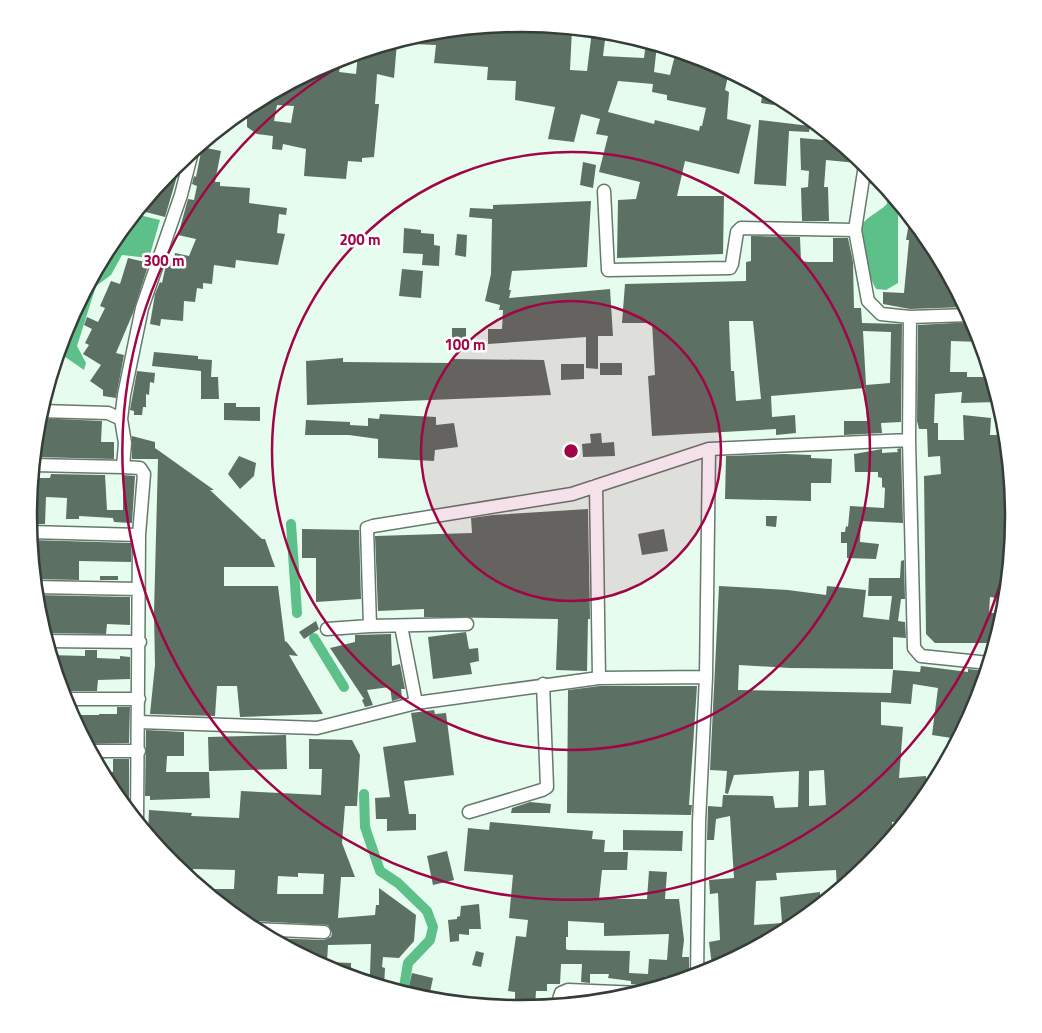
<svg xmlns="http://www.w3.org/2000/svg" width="1042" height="1033" viewBox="0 0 1042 1033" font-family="'Titillium Web',sans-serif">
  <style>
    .water { fill: #5cc088 }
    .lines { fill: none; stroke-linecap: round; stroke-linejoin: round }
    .canal { stroke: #5cc088; stroke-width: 10 }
    .building { fill: #5d7064; fill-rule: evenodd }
    .minor-casing { stroke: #66796d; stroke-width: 15 }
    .minor { stroke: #fff; stroke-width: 12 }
    .ring { fill: none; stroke: #a10546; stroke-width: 2.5 }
    .rim { fill: none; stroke: #353d38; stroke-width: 2.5 }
    .centre { fill: #a10546; stroke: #fff; stroke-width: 2.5 }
    .ring-label { font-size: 15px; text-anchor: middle; font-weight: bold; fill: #a10546; stroke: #fff; stroke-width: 5; stroke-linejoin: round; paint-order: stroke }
  </style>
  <rect width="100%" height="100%" fill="#e6fcee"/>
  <path class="water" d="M871 170 898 203V283L886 290 876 289C869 277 853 233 865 221 871 215 880 211 887 204V192L869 183Z
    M135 214 160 220 149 258 122 255 111 275 96 286 77 346 86 363 84 370 58 352C73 303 102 254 135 214Z"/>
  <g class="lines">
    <path class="canal" d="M291 524 297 613
      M314 638 344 687
      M364 794 365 827 380 871 398 883 427 911 433 927 430 940 408 963 403 993"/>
  </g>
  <path class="building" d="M512 25V27L536 28 537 26 572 29 570 70 587 71 592 31 606 32 603 56 644 58 646 42 657 45 654 72 670 75 676 51 687 54V60L720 67 729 71 725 90 729 92 727 119 751 125 739 174 685 161 677 196H724L723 254 617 258 618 200 636 199 640 182 599 172 608 136 596 134 600 119 581 114 574 142 548 139 555 107 515 100 516 81 487 80 488 67 434 63 436 45 414 44V36L425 33ZM618 81 653 84 652 92 667 95V100L706 108 702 126H700L699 131 655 120 654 124 608 112Z
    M397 42 394 78 377 74 375 104H379L374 157 362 158V162L348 161 346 179 304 176 306 149 283 144 282 150 272 149 273 136 257 134 247 127V119L234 118 247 107 333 61 338 60 337 67H340L339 72 356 74 358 53ZM277 105 294 106 291 123 274 121Z
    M763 90 775 96 774 105 761 103Z
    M759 120 810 126 809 132 789 131 786 186 754 184Z
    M800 138 836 141 859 160 857 163 826 160 824 187H828L829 221H802L801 188 808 187 809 171 801 170Z
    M202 147 221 151 215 182H220V186L250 188 249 203 287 208 286 215 279 214 277 233 285 234 278 265 236 260 235 268 214 265 212 284 203 283V289L197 288 195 302 184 301 183 321 161 319 160 326 150 324 155 294 160 282 162 283 167 260 174 261 175 253 189 256 196 239 178 235 188 199 194 200 197 186 192 184 194 176 196 177Z
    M583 162 596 165 593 188 580 185Z
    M169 172 178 173 165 217 138 210Z
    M591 201 587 267 512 271 509 290H511L509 298 610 289 613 336H598V369L586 368V337L488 344V329H502L503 310H499L500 305 485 301 491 274 492 219 469 217 470 208 493 209V205Z
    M910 217 931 243 965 307 910 309 883 304V292L904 293 909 240H906Z
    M404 228 421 230V233L434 234V245L440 246 439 266 422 265 423 254 403 253Z
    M457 234 467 235 466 257 455 255Z
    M751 236 800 237 801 261 808 262H833V238H848L853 262 854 308H861L862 323 902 324 901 422 881 423 882 433 844 435V421H867L865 388 771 396 772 417 795 415 796 433 776 435V429L652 436 648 376 655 375 652 323H622L625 284 746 281V262L751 261ZM729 321H753L761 399 736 401 734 371H731ZM863 331 891 332 890 383 866 385Z
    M128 258 149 263 133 313 116 353 124 355 116 398 103 396V390L90 381 101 365 83 354 89 345 85 343 92 329 84 325 87 317 98 322 105 308 100 306 111 281 120 284Z
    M402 269 423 271 421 298 399 296Z
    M973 322 972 328 974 331 977 332 981 342 951 341 950 372H967V377H991L997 402 961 403 962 392 935 394 934 423H938V440H964L963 415 991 418 990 435H1004L1003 462H1006L1005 472 1009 471 1014 517 1007 589 1004 588 1003 599 990 597 989 613H1004L995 643H935L926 634 924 476 941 474 940 456 928 457 927 429H919L917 421 918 325Z
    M452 328H466V341H452Z
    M154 352 198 356V359L212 360 211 377H218L219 399H201V371L152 366Z
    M343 358V362L452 363V359L544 360 551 395 307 405 306 361Z
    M600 363H622V375H600Z
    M561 364H584V379L561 380Z
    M137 371 155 373 154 383 150 382 149 395 146 394V407H143L142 415H134V411L130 410Z
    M224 403H236V407H260V421L224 420Z
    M380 414 436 417V425L454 423 458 447 435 450 434 461 378 458V439L349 435H305L306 420 350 422V425L368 426V418L379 419Z
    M38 418 102 421 101 442H114V459L34 457Z
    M601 433 602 443 614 442 615 456 583 457 582 444 591 443 590 434Z
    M132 436 155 442V448L214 490H210L262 539H265L275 567H224V586H278L285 642 286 641 298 656 289 655 323 714 240 717 237 686H217L215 716 150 714 155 665 154 613 158 459H132Z
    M901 448 903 523 861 521 860 542 879 544 876 559 847 558V543H841V532H845L846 526 848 527 850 506 884 508 885 488 882 487V478L878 477V472H855L854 454 882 449V453L898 452 897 449Z
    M785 454 811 455V458L832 459 831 483H811V501L725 499 726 456Z
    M239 456 256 463 254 476 240 489 228 474Z
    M51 474 105 475 107 510H123V475L135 476 132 523 114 522 113 518 79 516V519H66L67 498 46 497 45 524H29L33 478H50Z
    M588 509 590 619H588L587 671 556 670 558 619 424 617V609L378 611 375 536 472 533 471 518 493 515Z
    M766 516H777L776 527 766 526Z
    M302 529 359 530 361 599 316 602V558H302Z
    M664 529 668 551 642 555 638 534Z
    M31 540 131 543V562L79 561V580L34 579Z
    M904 560 905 599H901L898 621 905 622 906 638 893 637V669L790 668 739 665 738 690 891 693 893 670 920 672 921 666 968 672V669L987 671 976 705 958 739 932 735 938 688 913 684 911 704 881 702V725L903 727 899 778 926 776 927 794 905 821 892 822 893 836 869 865 837 891 836 870 776 873 777 880 756 881 754 925 782 923 780 897 820 892V905L795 926 705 973V965H712L709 942 720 940 718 893 710 894 709 880 734 878 730 816 716 819 714 840H707L708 806 722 807 723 795 773 796 775 808 798 807 799 771 734 775 728 794 725 793 727 771 710 770 719 586 788 590 826 595 827 586 866 590 863 617 889 620 892 596H868L869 578H900L901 561ZM824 770 826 805 809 806V771Z
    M100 576H118V580H100Z
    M36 595 130 597V625L107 624 106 634 44 633 38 612Z
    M316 621 319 629 304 639 299 632Z
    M466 632 469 649 478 648 479 661 470 663 472 674 433 679 428 637Z
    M391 634 392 666 400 664 405 689H401L402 698 392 701 390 687 367 690 373 705 365 707 362 700 364 699 330 648 355 642V635Z
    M85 650H97V658L120 659V656L130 657V679L98 680 97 691H62L50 655 85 656Z
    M600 686H697L689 805H692L691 815 567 813 568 690Z
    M67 707H78L77 715H99V714H117V707H130L129 743 87 744Z
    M434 710 435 714 446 713 454 775 404 781 409 814H416V830L387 831V819H376L375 798 390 797 383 747 416 742 411 713Z
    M146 730 184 732V756H167L166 772H209L210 798 150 800V796H145Z
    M286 735 287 769 209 771 208 737Z
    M309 739 352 740 360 755 357 806H345L342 843 355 877H341L338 918 375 915 376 905H379V888L416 915 414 941 399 958 383 957 382 967 385 968 384 987 332 972 308 958V951L292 950 269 938 324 940 331 937 332 933 328 925 252 921 245 925 202 889H234L235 870 193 869V882L172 865 148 835 149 810 192 813 191 816 239 818 241 791 321 795 322 769H309ZM298 873 324 874 323 894H277L278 876 298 877ZM371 944 370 974 351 973V963L327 962 328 945Z
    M113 759H129V799H119L102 772H113Z
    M530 802 551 804 550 813H511L512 808Z
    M490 822 593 831 592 839 605 840 604 852H628L627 870H602L599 899H647L649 871 667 872 665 899H679L684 940 682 957H689V976H665V984H644V986L631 984V981L608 978 609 974H590V983L581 982 582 964H561L560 984H547V991H536L535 1008 515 1009V992L508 991 516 936 526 937 528 920 509 918 513 875 464 871 468 828 489 830ZM568 921 604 923V936L669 934 667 960 649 959 648 974 629 973 630 951 568 950 566 949V937H568Z
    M623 830 683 831 682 851 623 850Z
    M447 851 454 880 433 885 427 856Z
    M479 904 481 929H469V935L459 934V941L450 942 448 920 457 919V917L460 916 461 906Z
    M476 951 484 953 481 967 472 965Z
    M412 973 433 978 429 997 408 991Z"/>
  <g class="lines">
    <defs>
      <path id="minor" d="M865 165 855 230 868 301 881 314 910 317 969 315
        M604 191 608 270 730 268 732 264 737 232 741 228 855 230
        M910 317 909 440 914 648 921 656 989 663
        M41 411 108 413 121 419
        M33 465 123 467
        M596 486 599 678
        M30 532 139 535
        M35 587 139 589
        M467 624 370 626 367 528 373 526 572 494 709 449 909 440
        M401 626 416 703 599 678 706 677
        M327 629 370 626
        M46 641 140 642
        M64 699H139
        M139 722 317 728 416 703
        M91 751H139
        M469 812 542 790 547 787 543 684
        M137 822 139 535 144 474 140 468 123 467 125 443 121 419 124 395 142 308 181 195 192 152
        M252 929 324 932
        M697 976 699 822 706 677 709 449
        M557 1006 561 993 568 990 640 993"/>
    </defs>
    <use href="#minor" class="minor-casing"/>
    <use href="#minor" class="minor"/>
  </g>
  <circle cx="571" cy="451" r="150" fill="#a10546" fill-opacity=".12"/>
  <g class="ring">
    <circle cx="571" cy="451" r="150"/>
    <circle cx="571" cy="451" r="299"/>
    <path d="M1012 537A449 449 0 1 1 367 51"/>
  </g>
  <path d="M0 0H1042V1033H0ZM37 516a484 484 0 1 1 968 0a484 484 0 1 1-968 0Z" fill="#fff" fill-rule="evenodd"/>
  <path class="rim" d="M37 516a484 484 0 1 1 968 0a484 484 0 1 1-968 0Z"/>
  <circle cx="571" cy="451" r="8" class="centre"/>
  <g class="ring-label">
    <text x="360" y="245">200 m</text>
    <text x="164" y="266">300 m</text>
    <text x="465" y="350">100 m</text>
  </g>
</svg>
